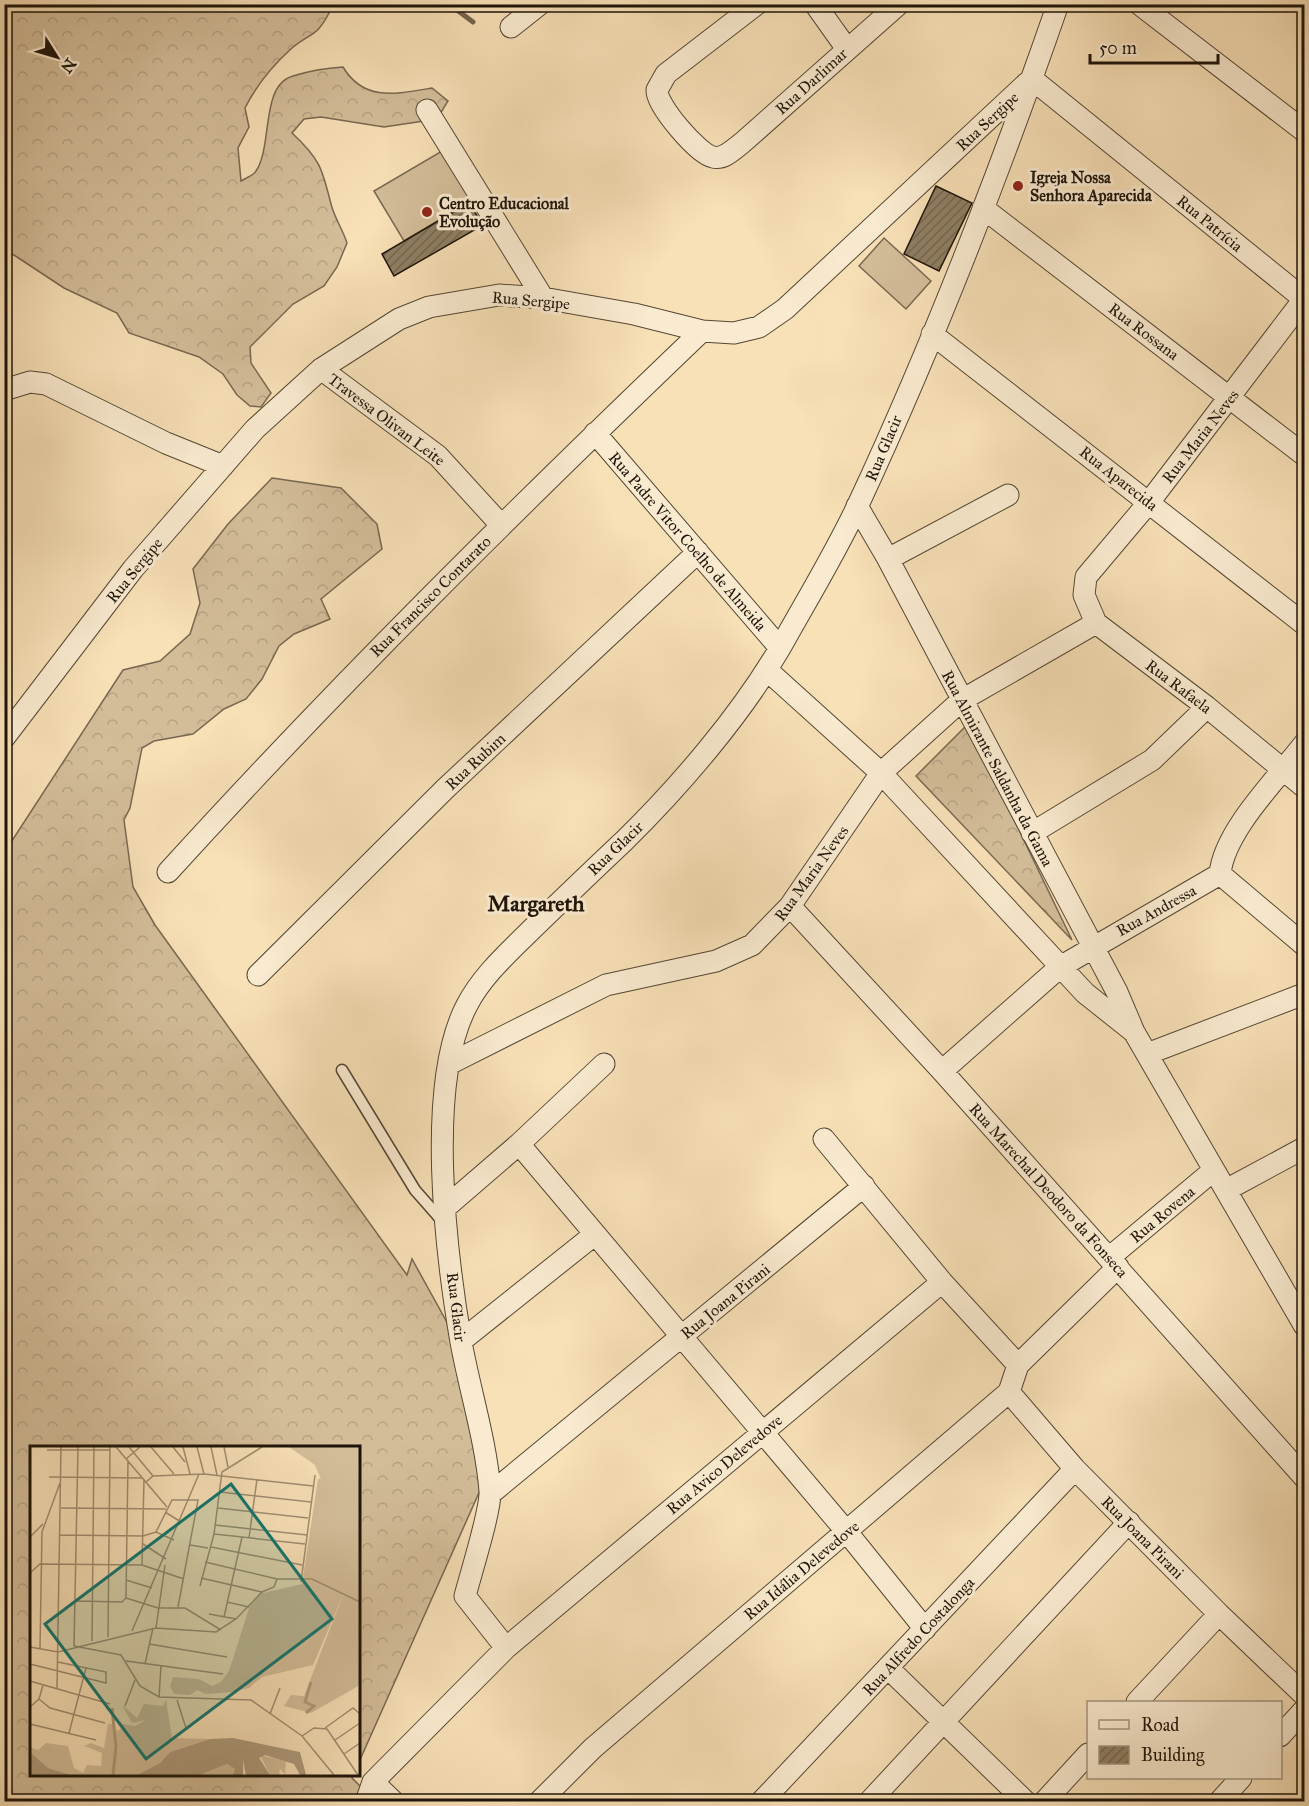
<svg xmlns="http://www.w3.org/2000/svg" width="1309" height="1806" viewBox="0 0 1309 1806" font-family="'IM FELL Great Primer',serif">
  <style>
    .forest { fill: url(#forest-crowns); stroke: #786851; stroke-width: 1.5 }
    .garden { fill: #d3bd99; stroke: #786851; stroke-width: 1.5 }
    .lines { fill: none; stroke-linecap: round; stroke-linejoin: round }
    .stream { stroke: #74654e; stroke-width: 5 }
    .building { fill: url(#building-hatch); stroke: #1d1409; stroke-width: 1.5 }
    .lane-casing { stroke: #544734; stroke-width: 13 }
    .street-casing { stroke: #544734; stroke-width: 23 }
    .lane { stroke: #faebd0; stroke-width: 10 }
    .street { stroke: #faebd0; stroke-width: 21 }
    .poi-dot { fill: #8f2418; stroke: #faebd0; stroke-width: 2 }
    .labels { text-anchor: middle; stroke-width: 6; stroke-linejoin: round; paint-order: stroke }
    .street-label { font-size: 16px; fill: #1d1409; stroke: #faebd0 }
    .poi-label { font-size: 16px; font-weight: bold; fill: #1d1409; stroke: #faebd0; text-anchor: start }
    .district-label { font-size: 22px; font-weight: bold; fill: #1d1409; stroke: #faebd0 }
    .inset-river { fill: none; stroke: #ae9b7c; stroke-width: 3 }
    .inset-road { fill: none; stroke: #a08e71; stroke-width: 1.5 }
    .view { fill: #0f766e; fill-opacity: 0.15; stroke: #0f766e; stroke-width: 3 }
    .inset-edge { fill: none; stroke: #1d1409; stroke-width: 3 }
  </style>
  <defs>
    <pattern id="forest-crowns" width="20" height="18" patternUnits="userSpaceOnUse" patternTransform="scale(1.5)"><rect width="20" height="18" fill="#d3bd99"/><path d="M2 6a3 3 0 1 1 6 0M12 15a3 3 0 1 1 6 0" fill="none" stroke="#b5a282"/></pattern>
    <pattern id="building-hatch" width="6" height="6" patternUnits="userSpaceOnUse" patternTransform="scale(1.5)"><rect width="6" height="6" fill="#8f7e63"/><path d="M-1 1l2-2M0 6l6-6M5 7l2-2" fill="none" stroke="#746650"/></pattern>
  </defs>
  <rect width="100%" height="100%" fill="#f8e0b7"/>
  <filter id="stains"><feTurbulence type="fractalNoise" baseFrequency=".00333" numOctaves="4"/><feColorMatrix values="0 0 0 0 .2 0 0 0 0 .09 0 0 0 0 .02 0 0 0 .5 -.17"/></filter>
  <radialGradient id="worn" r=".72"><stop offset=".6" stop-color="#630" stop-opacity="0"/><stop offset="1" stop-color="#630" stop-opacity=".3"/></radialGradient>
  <path class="forest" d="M5 5H326L329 13C316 38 311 32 292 48 273 65 256 86 245 108L249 127 238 148 241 181C246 178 254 175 256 171 273 146 260 85 293 76 309 71 327 68 343 67 364 102 396 94 432 88L448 101 437 119 384 127 321 117 304 119 292 133C320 159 322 168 331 204 334 217 343 230 347 243L337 267 324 286 293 304 250 347 251 363 271 393 261 407 250 406 237 395 223 374 199 357 129 333 117 313 64 288 14 255 5 252Z
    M272 478 341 488 377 524 382 549 321 599 330 619 294 634 279 646 262 679 246 699 224 709 193 734 154 741 142 748 130 808 124 820 133 887 155 925 407 1275 412 1259 449 1326 490 1468 359 1762 358 1448H32V1774L353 1775 352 1778 375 1801H5L4 853 123 670 160 661 190 634 200 603 193 569 228 524Z
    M968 724 1072 940 916 776Z"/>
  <path class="garden" d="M442 151 471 201 404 241 374 191Z
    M884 238 931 281 906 309 859 266Z"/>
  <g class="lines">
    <path class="stream" d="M449 4 473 22"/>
  </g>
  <path class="building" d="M936 186 972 203 939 271 904 254Z
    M469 203 483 225 394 276 382 254Z"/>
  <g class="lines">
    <defs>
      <path id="lane" d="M342 1070 415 1190 444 1223"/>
      <path id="street" d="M757 4 666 74 657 90C656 105 698 154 713 157 724 160 734 149 742 143L899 4
        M815 4 847 49
        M1139 4 1304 131
        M511 27 540 4
        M1032 79 1304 299
        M427 110 543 298
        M983 208 1304 455
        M1304 299 1150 501 1086 577 1084 595 1096 623 1207 707 1304 787
        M932 334 1304 624
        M321 369 438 456 501 525
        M4 390 30 382 46 384 166 443 223 466
        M595 433 780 648
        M857 506 888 559 1117 992 1134 1032 1304 1325
        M888 559 1008 495
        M767 670 881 773 1085 993 1134 1032
        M4 738 133 569 255 429 321 369 399 319 429 307 499 295 543 298 634 314 702 331 734 333 759 327 785 309 1027 83
        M1304 744C1277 779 1224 831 1220 874L1304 945
        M1032 833 1152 760 1207 707
        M168 872C339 684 519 506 702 331
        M790 906 942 1071 1304 1477
        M258 975 446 788 698 552
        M1147 1054 1304 994
        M449 1064 606 985 716 961 752 945 790 906 881 773 962 700 1096 623
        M942 1071 1060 967 1220 874
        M824 1139 942 1282 1018 1365
        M519 1144 846 1531 925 1629
        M1226 1190 1304 1148
        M446 1207 519 1144 604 1064
        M1110 1257 1214 1170
        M1118 1267 1018 1365 1009 1392 1075 1469 1219 1614 1304 1695
        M461 1341 594 1235
        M490 1494 864 1186
        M506 1648 465 1596C471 1573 491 1510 490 1491 486 1441 470 1391 461 1342 446 1254 425 1084 467 1005 482 976 507 954 530 931 561 901 592 871 624 841 680 786 740 716 780 648 806 601 835 554 858 505 934 342 999 174 1058 4
        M888 1668 1026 1802
        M1137 1702 1219 1614
        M1280 1736 1304 1710
        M373 1782 394 1802
        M366 1802 373 1782 506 1648 942 1282
        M539 1802 593 1748 1009 1392
        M761 1802 1075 1469
        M869 1802 1129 1522
        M1044 1802 1088 1754
        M1219 1802 1241 1778"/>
    </defs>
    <use href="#lane" class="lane-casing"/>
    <use href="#street" class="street-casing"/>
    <use href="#lane" class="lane"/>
    <use href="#street" class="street"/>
  </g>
  <g class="poi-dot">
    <circle cx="1018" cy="186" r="6"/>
    <circle cx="427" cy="212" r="6"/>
  </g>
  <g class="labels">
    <g class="street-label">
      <text transform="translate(811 81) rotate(-42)" y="6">Rua Darlimar</text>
      <text transform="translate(987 121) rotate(-43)" y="6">Rua Sergipe</text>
      <text transform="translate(1210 223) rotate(39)" y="6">Rua Patrícia</text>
      <text transform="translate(531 300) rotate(5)" y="6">Rua Sergipe</text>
      <text transform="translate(1144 331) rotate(37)" y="6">Rua Rossana</text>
      <text transform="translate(387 419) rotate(37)" y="6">Travessa Olivan Leite</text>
      <text transform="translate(1200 436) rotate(-52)" y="6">Rua Maria Neves</text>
      <text transform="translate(883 448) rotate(-67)" y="6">Rua Glacir</text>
      <text transform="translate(1119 478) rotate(38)" y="6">Rua Aparecida</text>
      <text transform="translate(688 541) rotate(49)" y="6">Rua Padre Vitor Coelho de Almeida</text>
      <text transform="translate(134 570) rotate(-51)" y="6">Rua Sergipe</text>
      <text transform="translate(430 596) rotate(-45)" y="6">Rua Francisco Contarato</text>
      <text transform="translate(1179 686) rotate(37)" y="6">Rua Rafaela</text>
      <text transform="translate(475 761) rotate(-43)" y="6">Rua Rubim</text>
      <text transform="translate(998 768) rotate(62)" y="6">Rua Almirante Saldanha da Gama</text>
      <text transform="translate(615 848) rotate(-44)" y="6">Rua Glacir</text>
      <text transform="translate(811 873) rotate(-54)" y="6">Rua Maria Neves</text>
      <text transform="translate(1156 910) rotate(-29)" y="6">Rua Andressa</text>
      <text transform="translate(1049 1190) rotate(48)" y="6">Rua Marechal Deodoro da Fonseca</text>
      <text transform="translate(1162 1214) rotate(-40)" y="6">Rua Rovena</text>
      <text transform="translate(725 1301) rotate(-39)" y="6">Rua Joana Pirani</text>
      <text transform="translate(457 1307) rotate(83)" y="6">Rua Glacir</text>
      <text transform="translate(724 1464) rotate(-40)" y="6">Rua Avico Delevedove</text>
      <text transform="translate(1143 1537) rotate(45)" y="6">Rua Joana Pirani</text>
      <text transform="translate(801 1570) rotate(-40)" y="6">Rua Idália Delevedove</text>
      <text transform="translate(918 1636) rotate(-47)" y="6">Rua Alfredo Costalonga</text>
    </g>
    <g class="poi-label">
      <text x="1030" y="183">Igreja Nossa<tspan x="1030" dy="18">Senhora Aparecida</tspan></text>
      <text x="439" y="209">Centro Educacional<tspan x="439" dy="18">Evolução</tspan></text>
    </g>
    <g class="district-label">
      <text x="536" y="911">Margareth</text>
    </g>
  </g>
  <g transform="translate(30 1446)">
    <rect width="330" height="330" fill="#f8e0b7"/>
    <path d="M259 1H330V31L291 33 285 19ZM313 149 330 156V239L281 267 254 260 261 249 274 250ZM230 309 256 315 255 328 250 323 249 329H240Z" fill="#d3bd99"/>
    <path d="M299 31H330V156L313 149 283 219 232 231 219 242 203 246 176 248 167 244 160 249 144 248 140 240 143 231 169 233 182 240 191 236 199 225 220 159 229 148 272 138 288 33ZM136 254 142 292 180 293 140 306 130 317 107 329H41L18 322 0 306V301L8 304 16 297 38 300 44 322 53 327 57 319 71 320 72 307 54 300 61 297 74 302 78 278H85L84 285 90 284 92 278 105 280 116 274 102 277 92 259 107 272 114 258 133 260ZM197 318 205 323 203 329H170Z" fill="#d3bd99"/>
    <path d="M203 292 270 306 276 329H270L264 318 235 309 229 312 240 329H216L213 314V329H203L205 323 197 318 170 329H107L130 317 140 306 180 293ZM0 306 18 322 41 329H0Z" fill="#ae9b7c"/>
    <path class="inset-river" d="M82 262 86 301 83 329M276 267 284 260 275 256 281 236"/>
    <path class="inset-road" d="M86 1 137 61M99 1 123 30M121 1 144 28M143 1 155 16M153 1 160 28M167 1 174 28M181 1 187 29M194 1 198 21M17 4H80M96 13 110 1M19 31 112 32M116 36 123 30 174 28 283 40M190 46 281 56M31 62 136 63M188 62 278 72M135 66 151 76M185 79 277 89M126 86 142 54H168L148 161M184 88 275 98M30 89 113 90 126 86 144 94M0 91 13 78M219 92 227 33M113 98 136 113M160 99 178 102M181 101 272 119M175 116 247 133H282L330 156M112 119 154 133M0 127 10 118 112 119 114 33M171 132 232 146M96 134 122 142M271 136 285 29M170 140 184 88 192 26 232 1M96 152 128 162H155L191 184M46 155 92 156 96 152 98 14M197 156 219 161M179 168 206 173M194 171 212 91M126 182 135 119M102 185 169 28M78 191 80 1M62 195 64 1M119 198 197 211M44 200 91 209 110 240 129 251 221 254 272 290 304 329M44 200 48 1M0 201 28 206 126 182 186 186 206 173 232 146 244 141 247 133M10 202 12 86 30 37M96 215 193 228M0 218 76 237V226L28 216M115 218 123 182M0 235 80 258M27 243 31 1M129 251 131 220M9 253 20 262 75 277M147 254 156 282M95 260 105 234M0 261 9 253 13 239M240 268 250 242M0 278 66 294M295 282 323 262 330 268M39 287 56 222M272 290 284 282 297 283 328 329M305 294 330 277M314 308 330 297"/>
    <path class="view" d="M201 38 302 173 116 313 15 178Z"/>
    <rect width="330" height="330" class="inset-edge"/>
  </g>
  <rect width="1309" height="1806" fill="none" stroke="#f8e0b7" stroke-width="24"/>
  <rect x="6" y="6" width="1297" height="1794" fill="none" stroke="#1d1409" stroke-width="3"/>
  <rect x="12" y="12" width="1285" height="1782" fill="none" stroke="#1d1409" stroke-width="1.5"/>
  <rect x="1087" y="1701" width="195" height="78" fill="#faebd0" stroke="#a29580" stroke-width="1.5"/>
  <rect x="1099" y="1720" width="30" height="9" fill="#faebd0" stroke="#a29580" stroke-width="1.5"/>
  <text x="1141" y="1731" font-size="18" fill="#1d1409">Road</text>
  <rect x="1099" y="1746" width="30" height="18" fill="url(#building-hatch)" stroke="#a29580" stroke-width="1.5"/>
  <text x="1141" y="1761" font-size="18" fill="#1d1409">Building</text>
  <g transform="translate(57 57) rotate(127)" stroke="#faebd0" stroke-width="4.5" paint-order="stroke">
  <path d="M0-4.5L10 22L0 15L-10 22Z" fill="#1d1409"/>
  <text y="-9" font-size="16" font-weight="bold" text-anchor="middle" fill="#1d1409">N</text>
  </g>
  <path d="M1090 54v9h128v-9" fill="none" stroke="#1d1409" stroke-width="3"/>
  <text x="1099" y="54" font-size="18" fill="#1d1409" stroke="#faebd0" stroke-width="4.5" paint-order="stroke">50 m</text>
  <rect width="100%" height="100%" filter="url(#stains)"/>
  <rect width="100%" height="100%" fill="url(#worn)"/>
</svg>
